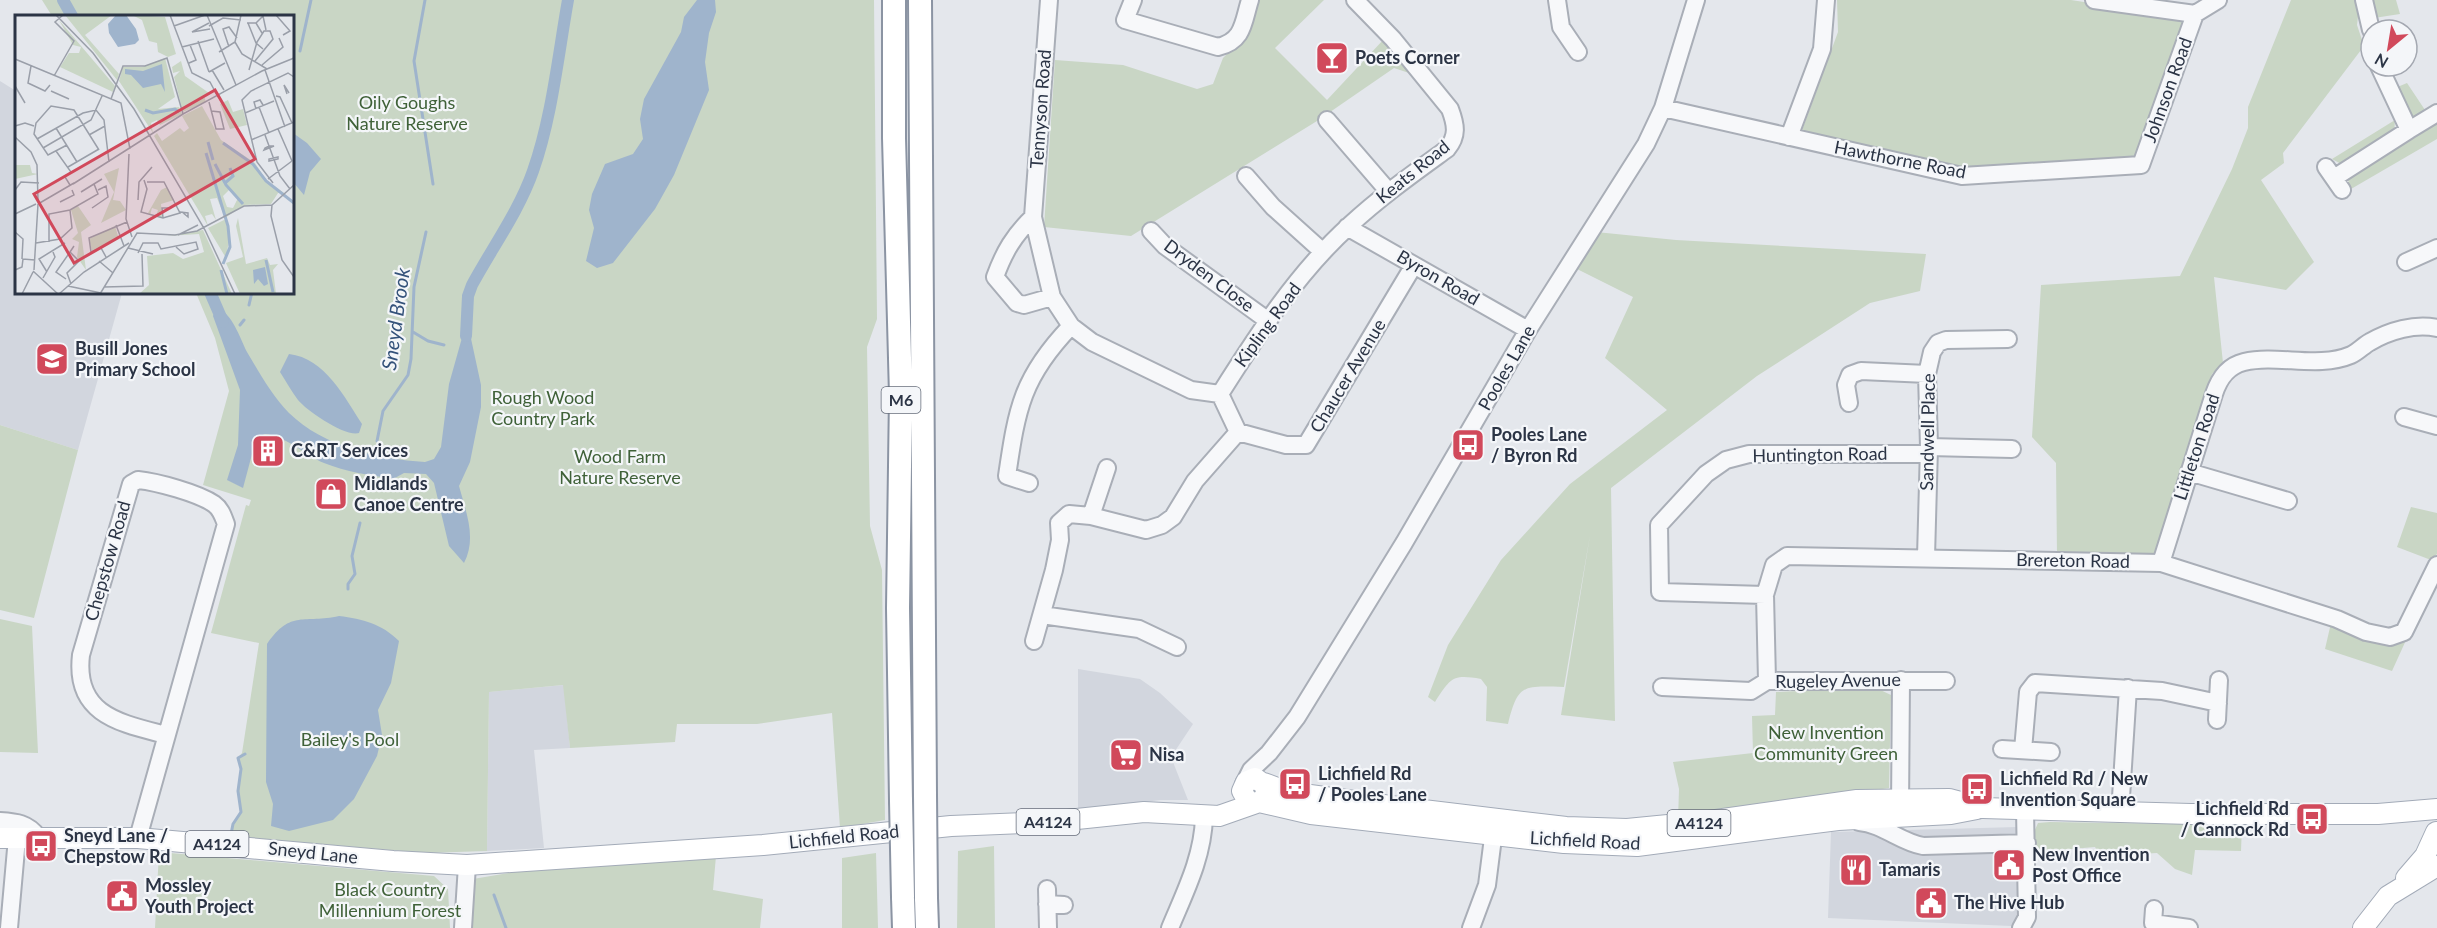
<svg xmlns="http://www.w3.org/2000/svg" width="2437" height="928" viewBox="0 0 2437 928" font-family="Lato,sans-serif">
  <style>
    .built { fill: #d2d6de }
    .green { fill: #c9d6c5 }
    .water { fill: #9fb4cc }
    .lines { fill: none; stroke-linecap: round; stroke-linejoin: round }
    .stream { stroke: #9fb4cc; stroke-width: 3 }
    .canal { stroke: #9fb4cc; stroke-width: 12 }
    .minor-casing { stroke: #a9aeb7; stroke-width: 20 }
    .major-casing { stroke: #a3abb8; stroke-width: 22 }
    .highway-casing { stroke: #8b94a3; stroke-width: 26 }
    .minor { stroke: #f7f8fa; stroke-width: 16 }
    .major { stroke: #fff; stroke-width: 20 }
    .highway { stroke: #fff; stroke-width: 22 }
    .highway-bridge-casing { stroke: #8b94a3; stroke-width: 26; stroke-linecap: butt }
    .highway-bridge { stroke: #fff; stroke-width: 22 }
    .labels { text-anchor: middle; stroke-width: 4.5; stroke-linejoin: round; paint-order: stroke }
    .shield { fill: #f4f6f9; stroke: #676e7b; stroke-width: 1.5 }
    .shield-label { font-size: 16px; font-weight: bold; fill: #2b3445 }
    .poi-label { font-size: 18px; font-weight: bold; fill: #2b3445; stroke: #f4f6f9; text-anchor: start }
    .street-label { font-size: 18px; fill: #2b3445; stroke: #f4f6f9 }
    .park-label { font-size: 18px; fill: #3f6138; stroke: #f4f6f9 }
    .water-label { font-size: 20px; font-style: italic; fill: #34527a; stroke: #f4f6f9 }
    .inset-river { fill: none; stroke: #9fb4cc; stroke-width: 3 }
    .inset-road { fill: none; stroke: #9a9fa9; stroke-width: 1.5 }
    .view { fill: #d1495b; fill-opacity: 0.15; stroke: #d1495b; stroke-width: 3 }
    .inset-edge { fill: none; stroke: #2b3445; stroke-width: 3 }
  </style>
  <rect width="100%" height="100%" fill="#e4e7ec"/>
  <path class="built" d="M0 81 16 91V292L122 293 78 450 0 425Z
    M1078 669 1140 679 1160 693 1193 724 1171 757 1188 800H1160L1078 811Z
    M564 685 570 748 534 750 544 848 487 851 489 692Z
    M2018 827 2022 919 2011 926 1828 918 1831 832Z"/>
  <path class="green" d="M42 0H874L877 319 867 347 870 526 882 570 885 820 840 828 832 713 757 724H677L675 742 570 748 563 685 489 692 487 851 425 853 238 837 230 839 233 824 241 812 238 791 241 769 238 758 242 753 259 643 211 633 246 505 249 506 251 500 203 485 229 391 215 338 196 293 292 292V16H52Z
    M1259 0H1324L1275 48 1327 100 1384 39 1409 73 1394 68 1317 121 1131 236 1044 227 1055 60 1123 65 1197 89 1213 84 1223 58 1247 34Z
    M1837 0H2071L2187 18 2138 157 1963 170 1801 133 1838 32Z
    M2291 0H2360L2357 25 2364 46 2283 153 2284 163 2261 180 2314 262 2286 290 2214 277 2223 363 2212 374 2158 556 2057 555 2056 463 2032 437 2041 285 2180 276 2232 169 2248 128V107Z
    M2372 0H2396L2400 14 2374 18Z
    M2407 83 2427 113 2418 118 2410 116 2395 88Z
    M2395 120 2394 135 2341 164 2332 159Z
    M2437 121V139L2351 189 2348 180 2353 171Z
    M1596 232 1676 240 1926 254 1920 291 1870 303 1757 376 1611 488 1615 721 1561 715 1590 535 1564 687C1524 686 1518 683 1508 724L1486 721 1487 687 1481 679C1452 674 1451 678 1435 702L1428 697 1448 645 1501 560 1570 484 1667 410 1605 358 1633 297 1575 268Z
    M0 425 78 450 34 618 0 610Z
    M2411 507 2437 513V554L2431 560 2397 547Z
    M0 619 32 626 38 753 0 752Z
    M2331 623 2384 645 2407 638 2392 671 2325 649Z
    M1874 687 1891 695 1889 788 1678 820 1679 789 1673 762 1753 753 1752 716 1775 715 1776 692Z
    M2050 822 2242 825 2241 851 2195 850 2192 875 2175 869 2157 853 2100 856 2095 847 2036 852 2034 832 2038 823Z
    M994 846 995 928H957L958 851Z
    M159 852 434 876 448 889 450 928H155Z
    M876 853 878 928H842V858Z
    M716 856 713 890 763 899 760 928H467L473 879 566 863Z"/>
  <path class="water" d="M697 0H715L716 12 709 33 705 62 709 90 674 175 655 209 613 263 597 268 586 261 594 228 589 210 592 194 605 164 633 154 643 139 640 119 644 99 681 32 684 17Z
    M293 133 307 143 321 159 310 172 304 195 293 182Z
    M217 307C233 315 239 336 247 352 259 372 272 396 289 413 324 447 378 459 425 462L434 459 441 447 449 384 467 320 481 385V407L470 462 459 486C466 512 477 538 464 563L449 546 434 483 426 474 404 473 393 479C370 475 346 472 324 463 305 455 286 436 265 434L258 437 255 443 243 488 227 480 238 445 240 390 213 316Z
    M289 354C325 358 345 398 362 424L359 433C345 437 307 411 298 400 291 391 286 381 280 372Z
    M339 616C363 619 382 624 399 641L391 683 378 710 382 735 377 756 354 799 333 820 289 831 271 826 273 804 266 782 267 644C291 609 304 624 339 616Z"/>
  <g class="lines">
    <path class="stream" d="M425 0 414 61 433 184
      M300 51 311 0
      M249 305 252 292
      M240 325 244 320
      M413 332 428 341 444 345
      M377 441 383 411 408 375 411 359 414 287 426 232
      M348 589V584L355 574 352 556 360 523
      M230 839 233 824 241 812 238 791 241 769 238 758 245 754
      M494 895 506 928"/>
    <path class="canal" d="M63 0 72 16
      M210 292 223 322
      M466 336 468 296 472 285C492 248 519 211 533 171 552 117 558 56 568 0"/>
    <defs>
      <path id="minor" d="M1049 0 1033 217 1052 297 1071 326 1092 342 1191 390 1220 394
        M1133 0 1125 20 1218 47C1244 41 1243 22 1250 0
        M1557 0 1561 27 1578 52
        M2364 0 2371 30
        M2195 14 2218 0
        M1663 108 1962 176 2141 165 2195 14 2094 0
        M1327 120 1389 192
        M2409 130 2437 113
        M1789 137 1822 49 1826 0
        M2326 167 2342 190
        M1246 176 1273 207 1323 252
        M2334 178 2409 130 2379 66
        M1033 217C1014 235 1004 252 995 277L1017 303 1024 305 1052 297
        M1347 227 1528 330
        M1151 231 1165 246 1267 320
        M2406 262 2437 248
        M1849 403 1846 385 1850 375 1861 371 1927 374
        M2404 417 2437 426
        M1238 432 1220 394C1258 334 1297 273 1350 225 1380 197 1414 173 1447 149 1458 136 1456 125 1450 109L1393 39 1355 0
        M1929 447 2012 449
        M2189 472 2288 501
        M1029 483 1007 476C1017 408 1022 377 1071 326
        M1091 516 1146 530 1162 525 1173 517 1195 481 1238 432 1286 445H1306L1414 265
        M1926 557 1929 447 1927 374 1932 352 1938 343 1946 340 2008 339
        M2161 563 2214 394C2219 379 2227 366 2244 362 2278 354 2318 369 2351 355 2358 352 2364 345 2370 342 2389 331 2415 323 2437 328
        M1765 595 1660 592 1659 525 1706 474 1726 460 1749 454H1929
        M1042 615 1139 629 1177 647
        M1034 641 1054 570 1060 540 1059 523 1069 514 1091 516 1107 468
        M1767 681 1765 595 1774 565 1787 556 2161 563 2337 619 2366 632 2390 637 2404 632 2437 565
        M1662 687 1751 691 1767 681H1946
        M2217 720 2219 680
        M2002 749 2051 752
        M2023 750 2028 692 2035 683 2162 691 2218 703
        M1244 784 1251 770 1269 753 1297 717 1404 543 1528 330 1646 144 1663 108 1696 0
        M1900 810 1901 680
        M2120 813 2128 688
        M0 821C16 822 28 823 38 837
        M1859 822C1883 824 1900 842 1923 846L2027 843
        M138 838 226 524C223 516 221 509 214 504 198 493 157 482 138 480L131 484 81 655C74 715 120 723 166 735
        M1047 889 1048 928
        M1047 904 1064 905
        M2154 909 2153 923 2189 928
        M9 928 17 838
        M463 928 467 865
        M1170 928C1185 892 1203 857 1204 817
        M1471 928 1487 885 1495 822
        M2021 928 2027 917 2025 810"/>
      <path id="major" d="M1264 783 1288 792 1398 807 1566 827 1627 829 1709 821 1857 800 1949 799 1983 808 2191 814H2378L2437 809
        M1259 802 1311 814 1564 843 1637 846 1838 820 1951 814 1977 809
        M0 838H138L393 861 467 865 763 845 951 826 1048 822 1144 812 1219 816 1259 802C1266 797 1267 792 1265 785L1255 778 1246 782 1242 791 1247 800 1255 803
        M2406 878 2425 856 2436 832
        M2363 928 2388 896 2437 866"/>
      <path id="highway" d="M894 0V138L901 395 898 608 901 801
        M920 0 925 795
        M903 897 904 928
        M926 898 927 928"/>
    </defs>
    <use href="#minor" class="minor-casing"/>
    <use href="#major" class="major-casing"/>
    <use href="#highway" class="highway-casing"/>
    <use href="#minor" class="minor"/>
    <use href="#major" class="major"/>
    <use href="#highway" class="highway"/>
    <defs>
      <path id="highway-bridge" d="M925 795 926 898
        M901 801 903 897"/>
    </defs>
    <use href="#highway-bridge" class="highway-bridge-casing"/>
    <use href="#highway-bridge" class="highway-bridge"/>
  </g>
  <defs>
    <symbol id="bar-square" viewBox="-11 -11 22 22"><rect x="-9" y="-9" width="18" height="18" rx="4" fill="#d1495b" stroke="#f4f6f9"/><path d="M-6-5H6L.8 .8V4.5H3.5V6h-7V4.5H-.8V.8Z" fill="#fff"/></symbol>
    <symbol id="school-square" viewBox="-11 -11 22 22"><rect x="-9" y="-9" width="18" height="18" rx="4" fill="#d1495b" stroke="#f4f6f9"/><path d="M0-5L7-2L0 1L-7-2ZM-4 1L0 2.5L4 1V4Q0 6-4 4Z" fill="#fff"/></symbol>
    <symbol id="bus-square" viewBox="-11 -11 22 22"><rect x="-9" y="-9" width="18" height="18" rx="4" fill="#d1495b" stroke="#f4f6f9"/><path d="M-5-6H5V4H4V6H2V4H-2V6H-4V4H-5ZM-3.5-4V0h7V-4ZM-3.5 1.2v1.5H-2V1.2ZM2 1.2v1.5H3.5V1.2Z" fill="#fff"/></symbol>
    <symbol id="building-square" viewBox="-11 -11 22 22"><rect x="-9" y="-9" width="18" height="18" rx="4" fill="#d1495b" stroke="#f4f6f9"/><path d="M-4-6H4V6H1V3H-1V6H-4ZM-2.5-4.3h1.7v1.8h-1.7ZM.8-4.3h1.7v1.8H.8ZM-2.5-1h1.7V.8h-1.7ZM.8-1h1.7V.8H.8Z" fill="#fff"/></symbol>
    <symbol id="shop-square" viewBox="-11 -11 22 22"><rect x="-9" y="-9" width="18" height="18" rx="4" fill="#d1495b" stroke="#f4f6f9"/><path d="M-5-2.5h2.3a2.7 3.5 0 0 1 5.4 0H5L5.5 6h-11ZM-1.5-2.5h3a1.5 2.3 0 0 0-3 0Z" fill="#fff"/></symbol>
    <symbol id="supermarket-square" viewBox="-11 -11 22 22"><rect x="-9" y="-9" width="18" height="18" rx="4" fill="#d1495b" stroke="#f4f6f9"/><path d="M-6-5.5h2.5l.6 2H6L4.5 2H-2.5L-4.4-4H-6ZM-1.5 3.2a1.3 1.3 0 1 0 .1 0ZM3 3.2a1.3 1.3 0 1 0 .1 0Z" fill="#fff"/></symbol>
    <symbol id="civic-square" viewBox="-11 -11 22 22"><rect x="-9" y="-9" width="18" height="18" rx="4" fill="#d1495b" stroke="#f4f6f9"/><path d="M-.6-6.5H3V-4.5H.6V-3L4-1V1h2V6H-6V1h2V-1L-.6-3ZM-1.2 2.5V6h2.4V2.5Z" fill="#fff"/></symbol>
    <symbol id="restaurant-square" viewBox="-11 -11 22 22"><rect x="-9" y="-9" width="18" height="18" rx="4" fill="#d1495b" stroke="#f4f6f9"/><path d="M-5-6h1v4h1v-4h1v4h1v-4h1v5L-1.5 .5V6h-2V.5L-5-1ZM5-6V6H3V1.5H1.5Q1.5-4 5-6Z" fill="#fff"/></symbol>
  </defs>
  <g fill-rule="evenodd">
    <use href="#bar-square" x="1313" y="39" width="38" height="38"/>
    <use href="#school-square" x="33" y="340" width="38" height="38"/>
    <use href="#bus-square" x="1449" y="426" width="38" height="38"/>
    <use href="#building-square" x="249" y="432" width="38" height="38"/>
    <use href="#shop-square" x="312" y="475" width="38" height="38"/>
    <use href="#supermarket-square" x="1107" y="736" width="38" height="38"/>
    <use href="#bus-square" x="1276" y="765" width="38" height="38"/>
    <use href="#bus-square" x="1958" y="770" width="38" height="38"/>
    <use href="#bus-square" x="2293" y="800" width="38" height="38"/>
    <use href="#bus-square" x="22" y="827" width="38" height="38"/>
    <use href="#civic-square" x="1990" y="846" width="38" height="38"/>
    <use href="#restaurant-square" x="1837" y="851" width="38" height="38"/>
    <use href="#civic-square" x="103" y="877" width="38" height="38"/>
    <use href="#civic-square" x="1912" y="884" width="38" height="38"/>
  </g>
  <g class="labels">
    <g class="shield">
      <rect x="881.5" y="387" width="39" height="26" rx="4.5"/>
      <rect x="1016.5" y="809" width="63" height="26" rx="4.5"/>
      <rect x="1667.5" y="810" width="63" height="26" rx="4.5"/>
      <rect x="185.5" y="831" width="63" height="26" rx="4.5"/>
    </g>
    <g class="shield-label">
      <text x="901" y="406">M6</text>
      <text x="1048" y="828">A4124</text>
      <text x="1699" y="829">A4124</text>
      <text x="217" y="850">A4124</text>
    </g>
    <g class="poi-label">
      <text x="1355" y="64">Poets Corner</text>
      <text x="75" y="355">Busill Jones<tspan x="75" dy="21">Primary School</tspan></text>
      <text x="1491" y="441">Pooles Lane<tspan x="1491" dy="21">/ Byron Rd</tspan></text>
      <text x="291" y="457">C&amp;RT Services</text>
      <text x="354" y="490">Midlands<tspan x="354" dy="21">Canoe Centre</tspan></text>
      <text x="1149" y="761">Nisa</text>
      <text x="1318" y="780">Lichfield Rd<tspan x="1318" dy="21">/ Pooles Lane</tspan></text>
      <text x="2000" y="785">Lichfield Rd / New<tspan x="2000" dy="21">Invention Square</tspan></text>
      <text x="2289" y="815" text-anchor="end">Lichfield Rd<tspan x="2289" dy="21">/ Cannock Rd</tspan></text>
      <text x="64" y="842">Sneyd Lane /<tspan x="64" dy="21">Chepstow Rd</tspan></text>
      <text x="2032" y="861">New Invention<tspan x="2032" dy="21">Post Office</tspan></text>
      <text x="1879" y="876">Tamaris</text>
      <text x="145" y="892">Mossley<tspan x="145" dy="21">Youth Project</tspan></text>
      <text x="1954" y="909">The Hive Hub</text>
    </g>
    <g class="street-label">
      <text transform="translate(2168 90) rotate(-70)" y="6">Johnson Road</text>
      <text transform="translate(1041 109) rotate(-86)" y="6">Tennyson Road</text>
      <text transform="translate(1900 160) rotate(11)" y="6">Hawthorne Road</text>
      <text transform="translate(1413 172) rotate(-39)" y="6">Keats Road</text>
      <text transform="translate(1209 276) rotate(37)" y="6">Dryden Close</text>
      <text transform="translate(1438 278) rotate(30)" y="6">Byron Road</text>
      <text transform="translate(1268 325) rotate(-54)" y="6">Kipling Road</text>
      <text transform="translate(1507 368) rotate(-60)" y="6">Pooles Lane</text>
      <text transform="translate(1348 376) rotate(-59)" y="6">Chaucer Avenue</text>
      <text transform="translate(1928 432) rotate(-89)" y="6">Sandwell Place</text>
      <text transform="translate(2197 447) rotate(-72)" y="6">Littleton Road</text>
      <text transform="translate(1820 455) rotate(-1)" y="6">Huntington Road</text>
      <text transform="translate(108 561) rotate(-74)" y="6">Chepstow Road</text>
      <text transform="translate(2073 561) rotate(1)" y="6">Brereton Road</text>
      <text transform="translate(1838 681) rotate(-1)" y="6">Rugeley Avenue</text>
      <text transform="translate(844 837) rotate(-6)" y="6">Lichfield Road</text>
      <text transform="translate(1585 841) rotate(3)" y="6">Lichfield Road</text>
      <text transform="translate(313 853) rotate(6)" y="6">Sneyd Lane</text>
    </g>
    <g class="park-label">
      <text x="407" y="109">Oily Goughs<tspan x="407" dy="21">Nature Reserve</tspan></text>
      <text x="543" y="404">Rough Wood<tspan x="543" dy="21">Country Park</tspan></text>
      <text x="620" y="463">Wood Farm<tspan x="620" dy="21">Nature Reserve</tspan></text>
      <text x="1826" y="739">New Invention<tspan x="1826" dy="21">Community Green</tspan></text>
      <text x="350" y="746">Bailey's Pool</text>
      <text x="390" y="896">Black Country<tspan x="390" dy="21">Millennium Forest</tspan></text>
    </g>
    <g class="water-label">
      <text transform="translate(396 319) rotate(-82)" y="7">Sneyd Brook</text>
    </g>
  </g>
  <g transform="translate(15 15)">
    <rect width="279" height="279" fill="#e4e7ec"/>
    <path d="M50 0H97L70 20 104 59 102 65ZM117 0 150 2 161 39 153 42 143 37 142 28 134 26 127 5ZM44 5 100 71 98 77 45 52 54 38H64L66 32 58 30ZM150 43 160 82 143 94 164 92 167 99 145 110 142 105 136 108 138 118 104 66 108 52H127ZM166 46 170 61 194 78 189 81 191 87 168 97 159 62 165 56 158 58 157 52ZM213 85 218 97 228 94 232 110 215 114 205 89ZM187 91 206 125 240 148 251 165 269 178H263L256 189 229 190 210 203 202 183 195 184 201 205 197 199 190 201 193 211 139 121 142 118 147 126 165 113 169 117 174 113 167 101ZM214 175 223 183 218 193 212 192 208 181ZM0 150H15L17 158 23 159 0 164ZM104 153 98 185 105 186 111 195 86 208 99 177 89 159ZM152 172 159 185 146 189 147 202H141L143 195 137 193 135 200 133 198 146 175ZM63 191 76 210 66 217 71 255 62 242 64 227 57 224 63 218 56 195ZM223 203 231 249 252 243 255 250 263 249 258 255 261 279H225L211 248 228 242 221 211ZM211 204 214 225 211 243 193 213ZM100 211 104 224 77 236 74 224ZM188 215 217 279H124L134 270 132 241 158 238 168 244 189 237 184 219 152 221Z" fill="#c9d6c5" fill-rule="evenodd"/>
    <path d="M101 0H111L121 14 124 25 120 29 103 32 94 18 93 9ZM147 49 150 77 146 69 128 73 116 60 110 59V54L128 56ZM250 252 253 269 249 271 243 264 239 269 238 255Z" fill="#9fb4cc"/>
    <path class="inset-river" d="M130 95 138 98 160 94 164 97M193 127 198 145M208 128 238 149 251 166 279 188M191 138 213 211 215 232 208 249M200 149 211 170 228 189M210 168 218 161 215 153M251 245 258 277M206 255 212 279"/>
    <path class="inset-road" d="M41 0 78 38 119 94 190 215 220 279M155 0 177 58 195 67 203 82M192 0 221 70M261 0 275 16 268 20M194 8 177 17 195 14M232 8H241L247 18M233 8 241 28 248 34M241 8 248 1 251 15M159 11 190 0M194 11 208 3 226 5M183 26 194 57M220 27 227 39 252 54M167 32 199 24M214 32 208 14 214 12 222 23M204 37 220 27 226 0M0 44 106 88 115 134M174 48 181 45 175 30M247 50 268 32 264 23M16 51 13 68 30 76 35 70M197 55 209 75M234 55 242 27 249 16H255L258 24 240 46M250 55 270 112M194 57 210 48M39 61 59 26 40 7 48 0M0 71 10 88M36 76 54 84M272 79 269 70 274 78M261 81 265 82 277 108M96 84 108 51H130L152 43 168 99M194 87 201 114H209L205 97 196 96M244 92 254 118M241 94 239 87 245 85 248 90M230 98 259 86M0 111 10 108 19 111M41 113 62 147M263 114 277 146M74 120 90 111M250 120 265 161 275 174M0 122 16 137 22 150 23 186M22 124 68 98 81 95 89 105 94 147M236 125 279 107M52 130 33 140 19 119 21 108 36 91 59 95 84 135M254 131H259L249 135 250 133ZM28 133 76 105 87 81M41 136 56 157 50 162 55 170M114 139 111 204 117 222M263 142V144L254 146V144ZM53 152 84 134M253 164 277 146M129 165 132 174 126 197 148 203 165 198 149 167H132M258 168 242 147 227 85 236 76 273 58 279 62M58 169 168 99 247 56 279 43M0 175 6 167 24 168M66 177 87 164M123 185 124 167 137 152M45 187 59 180 57 175M23 189 59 168M257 190 256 201 267 245 279 262M77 193 93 182 91 171 83 175M165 197 173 198V202L167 197M0 199 21 189M148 203 147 193H156M101 210 109 231M0 217 8 224 7 244M163 220 183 210M34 227V199L55 195 83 179 79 169M21 228 45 224 57 213 55 195M113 233 138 239M123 238 128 228H143L146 234 181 227 183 234 169 239 161 232M91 242 86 233 76 237 74 223 112 207M84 246 98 258M0 255 7 252 8 244 20 245M19 255 23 189M18 256 43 279M32 257 24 244 50 228M28 263 40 242 38 237M51 264 41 257 55 237M56 269 52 258 64 246 55 237 59 231M53 271 86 278M89 272 128 271 127 239M7 279 18 257M44 279 69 257 114 228M85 279 122 218 160 220 182 216 229 191 257 190 279 170"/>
    <path class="view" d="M200 75 240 144 59 248 19 179Z"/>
    <rect width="279" height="279" class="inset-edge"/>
  </g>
  <g transform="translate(2389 48) rotate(210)"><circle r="28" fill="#f4f6f9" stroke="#a4a8b1" stroke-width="1.5"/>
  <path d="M0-4.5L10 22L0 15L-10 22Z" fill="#d1495b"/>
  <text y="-9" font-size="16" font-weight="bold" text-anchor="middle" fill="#2b3445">N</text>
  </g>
</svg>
